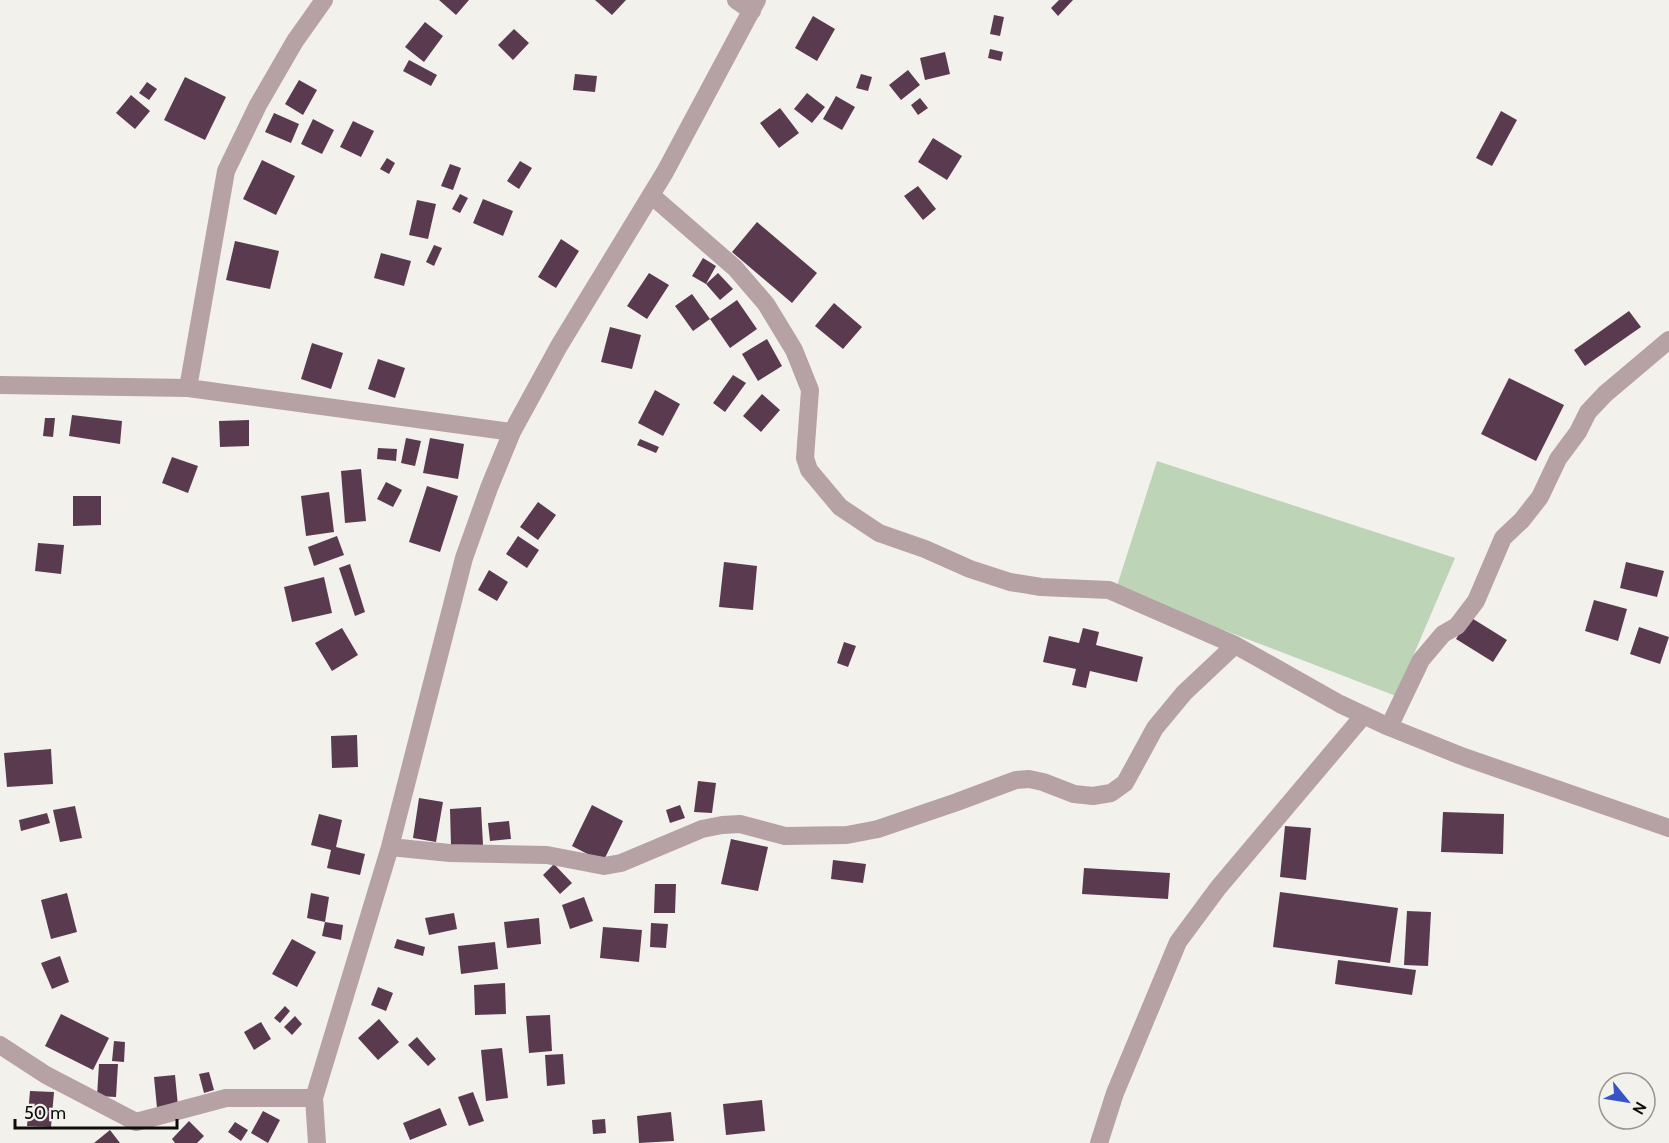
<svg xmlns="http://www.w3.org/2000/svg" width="1669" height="1143" viewBox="0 0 1669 1143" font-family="Cabin,sans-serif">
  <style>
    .green { fill: #bed4b7 }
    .building { fill: #5a3a4f }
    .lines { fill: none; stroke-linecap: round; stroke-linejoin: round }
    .minor { stroke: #b6a1a4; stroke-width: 18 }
  </style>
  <rect width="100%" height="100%" fill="#f3f1ec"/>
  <path class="green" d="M1157 461 1455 558 1396 696 1116 589Z"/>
  <path class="building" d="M439 0H469L456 15Z
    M595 0H626L612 15Z
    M1059 0H1073L1058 16 1051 8Z
    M994 15 1004 17 1000 36 990 34Z
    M813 16 835 29 817 61 795 48Z
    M425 22 443 36 424 62 405 47Z
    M514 29 529 43 513 60 498 45Z
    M990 49 1003 52 1001 61 988 58Z
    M945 52 950 74 925 80 920 58Z
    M409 60 437 75 431 86 403 71Z
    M908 70 920 85 901 100 889 85Z
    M575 74 597 76 595 92 573 90Z
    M861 74 872 77 868 91 856 88Z
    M185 77 226 97 205 140 164 120Z
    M299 80 317 90 303 115 285 104Z
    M147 82 157 89 149 100 139 93Z
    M807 93 825 107 812 123 794 109Z
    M131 95 150 111 135 129 116 113Z
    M836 96 855 107 842 130 823 119Z
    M920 98 928 108 918 115 911 105Z
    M780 108 799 133 779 148 760 123Z
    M1501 111 1517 120 1492 166 1476 158Z
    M274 113 299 124 291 143 265 132Z
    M313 119 334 130 322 154 301 144Z
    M353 121 374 131 361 157 340 147Z
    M933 138 962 156 947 180 918 162Z
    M387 158 395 163 389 174 380 169Z
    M262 160 295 176 276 215 243 199Z
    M520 161 532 168 519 189 507 181Z
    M450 164 461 168 453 190 441 186Z
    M918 186 936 209 923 220 904 196Z
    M460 194 468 198 460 213 452 209Z
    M483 199 513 211 503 236 473 223Z
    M417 200 436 204 428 239 409 235Z
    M757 222 817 273 792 303 732 252Z
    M561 239 579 251 556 288 538 277Z
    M235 241 279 251 270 289 226 280Z
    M434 245 442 248 434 266 426 262Z
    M381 253 411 261 404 286 374 278Z
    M703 258 716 266 706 284 692 276Z
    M649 273 669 285 647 319 627 306Z
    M718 273 733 289 720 300 706 284Z
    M692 294 710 319 693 331 675 306Z
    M737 300 757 329 730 348 710 319Z
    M834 303 862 327 843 349 815 326Z
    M1629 311 1641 327 1585 366 1574 350Z
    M610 327 641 335 632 369 601 362Z
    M767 339 782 366 758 381 742 354Z
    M312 343 343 353 331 389 301 379Z
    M378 359 405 368 395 398 368 389Z
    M733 375 746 383 725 412 713 403Z
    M1509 378 1564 405 1536 461 1481 434Z
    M655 390 680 404 663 436 638 423Z
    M762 394 780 410 761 432 743 416Z
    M72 415 122 421 120 444 69 436Z
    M45 418H55L53 437 43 436Z
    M249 420V446L220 447 219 421Z
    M406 438 421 441 415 466 401 463Z
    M430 438 464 444 458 479 423 473Z
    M640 439 659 447 656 453 637 445Z
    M378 448 397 449 396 461 377 459Z
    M172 457 198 466 188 493 162 483Z
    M361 469 366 521 345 523 341 471Z
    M386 482 402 490 393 507 377 499Z
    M427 486 458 496 440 552 409 542Z
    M329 492 334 532 306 536 301 496Z
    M73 496H101V525L73 526Z
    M538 502 556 515 538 540 520 527Z
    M337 536 344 555 314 566 308 547Z
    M518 536 539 550 527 568 506 554Z
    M38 543 64 545 61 574 35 571Z
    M724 562 757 566 753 610 719 607Z
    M1626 562 1664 571 1657 597 1620 588Z
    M350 564 365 612 355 616 339 568Z
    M489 570 508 582 497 601 478 590Z
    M324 577 332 613 292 622 284 587Z
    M1594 600 1627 609 1618 641 1585 631Z
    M1470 617 1507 640 1493 662 1456 639Z
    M1639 627 1669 637 1660 664 1630 654Z
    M342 628 358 655 332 671 315 643Z
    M1083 628 1099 632 1096 645 1143 657 1137 682 1090 671 1086 688 1072 685 1076 669 1043 662 1049 636 1079 643Z
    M844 642 856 646 848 667 837 663Z
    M357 735 358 767 332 768 331 736Z
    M51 749 53 784 7 787 4 753Z
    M698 781 716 783 712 813 694 812Z
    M419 798 443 802 436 842 413 838Z
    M592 805 623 821 603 862 572 846Z
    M680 805 685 818 670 823 666 810Z
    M75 806 82 838 60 842 53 810Z
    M481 807 483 845 451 846 450 809Z
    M1443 812 1504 814 1503 854 1441 852Z
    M47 813 50 823 21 831 19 820Z
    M319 814 342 820 336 847 365 854 360 875 327 868 331 850 311 845Z
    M509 821 511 839 490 841 488 823Z
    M1285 826 1311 828 1306 880 1280 877Z
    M731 839 768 847 758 891 721 884Z
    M833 860 866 864 863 883 831 879Z
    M554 864 572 883 560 894 543 875Z
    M1084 868 1170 873 1168 899 1082 894Z
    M655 884H676L675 913H654Z
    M1280 892 1398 908 1390 963 1273 947Z
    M67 893 77 932 51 939 41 900Z
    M311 893 329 897 325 922 343 925 341 940 322 936 325 922 307 918Z
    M584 897 593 921 570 929 562 905Z
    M1407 911 1431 912 1428 966 1404 965Z
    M454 913 457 929 429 935 425 918Z
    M539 918 541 944 507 948 504 922Z
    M651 923 668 924 666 948 650 947Z
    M603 927 642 930 639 962 600 958Z
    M292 939 316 952 297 987 272 974Z
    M397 939 425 947 423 956 394 948Z
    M495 942 498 969 461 974 458 946Z
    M60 956 69 982 52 989 41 963Z
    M1338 960 1416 970 1412 995 1335 984Z
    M505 983 506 1014 475 1015 474 985Z
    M378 987 393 993 386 1011 371 1005Z
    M285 1006 290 1011 280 1023 274 1018Z
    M61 1014 109 1038 93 1070 45 1046Z
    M550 1015 552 1051 529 1053 526 1016Z
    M295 1016 302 1024 292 1035 284 1027Z
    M379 1019 399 1042 378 1060 358 1038Z
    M261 1022 271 1039 254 1050 244 1032Z
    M417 1037 436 1059 428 1066 408 1045Z
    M114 1041 125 1042 124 1062 112 1061Z
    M502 1048 508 1098 486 1101 481 1050Z
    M563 1054 565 1084 547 1086 545 1055Z
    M99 1064H118L116 1097 97 1096Z
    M209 1072 214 1090 204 1093 199 1074Z
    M175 1075 178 1106 157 1108 154 1077Z
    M30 1091 54 1092 51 1127 27 1126Z
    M473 1092 484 1121 469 1126 458 1097Z
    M762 1100 765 1131 726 1135 723 1104Z
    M440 1108 447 1125 410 1140 403 1123Z
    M263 1111 280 1120 268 1143 251 1133Z
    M671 1112 674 1141 639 1143 637 1116Z
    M605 1119 606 1133 593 1134 592 1120Z
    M189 1121 204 1136 197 1143H175L172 1139Z
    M235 1122 248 1130 241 1141 228 1132Z
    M110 1130 120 1143H94Z"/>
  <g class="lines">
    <path class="minor" d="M736 0 752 11
      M651 195 735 268 766 304 794 350 810 390 805 458 809 470 840 507 879 533 925 549 970 569 1010 582 1041 587 1109 590 1235 645 1340 704 1389 727 1464 757 1669 828
      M0 385 188 388 512 432
      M188 388 226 171 258 105 295 41 324 0
      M1389 727 1421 660 1443 634 1457 626 1476 601 1503 538 1522 520 1540 497 1558 459 1578 432 1588 412 1605 394 1669 340
      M390 847 450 853 547 855 604 866 621 863 702 829 722 825 740 824 785 836 847 835 878 829 957 802 1016 780 1029 779 1043 782 1074 794 1093 796 1111 793 1125 783 1155 728 1184 693 1235 645
      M0 1045 46 1075 136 1122 226 1098H314
      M317 1143 314 1098 390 847 464 558 489 488 512 432 559 346 665 172 757 0
      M1099 1143 1115 1093 1178 942 1218 888 1364 715"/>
  </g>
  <g transform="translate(1627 1101) rotate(120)"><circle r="28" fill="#f3f1ec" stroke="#979692" stroke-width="1.5"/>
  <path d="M0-4.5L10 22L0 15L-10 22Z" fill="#3654c5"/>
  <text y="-9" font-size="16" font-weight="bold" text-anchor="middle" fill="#0d0d0b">N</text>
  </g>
  <path d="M15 1119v9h162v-9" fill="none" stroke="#0d0d0b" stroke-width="3"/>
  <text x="24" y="1119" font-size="18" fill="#0d0d0b" stroke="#f3f1ec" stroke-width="4.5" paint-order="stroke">50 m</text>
</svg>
